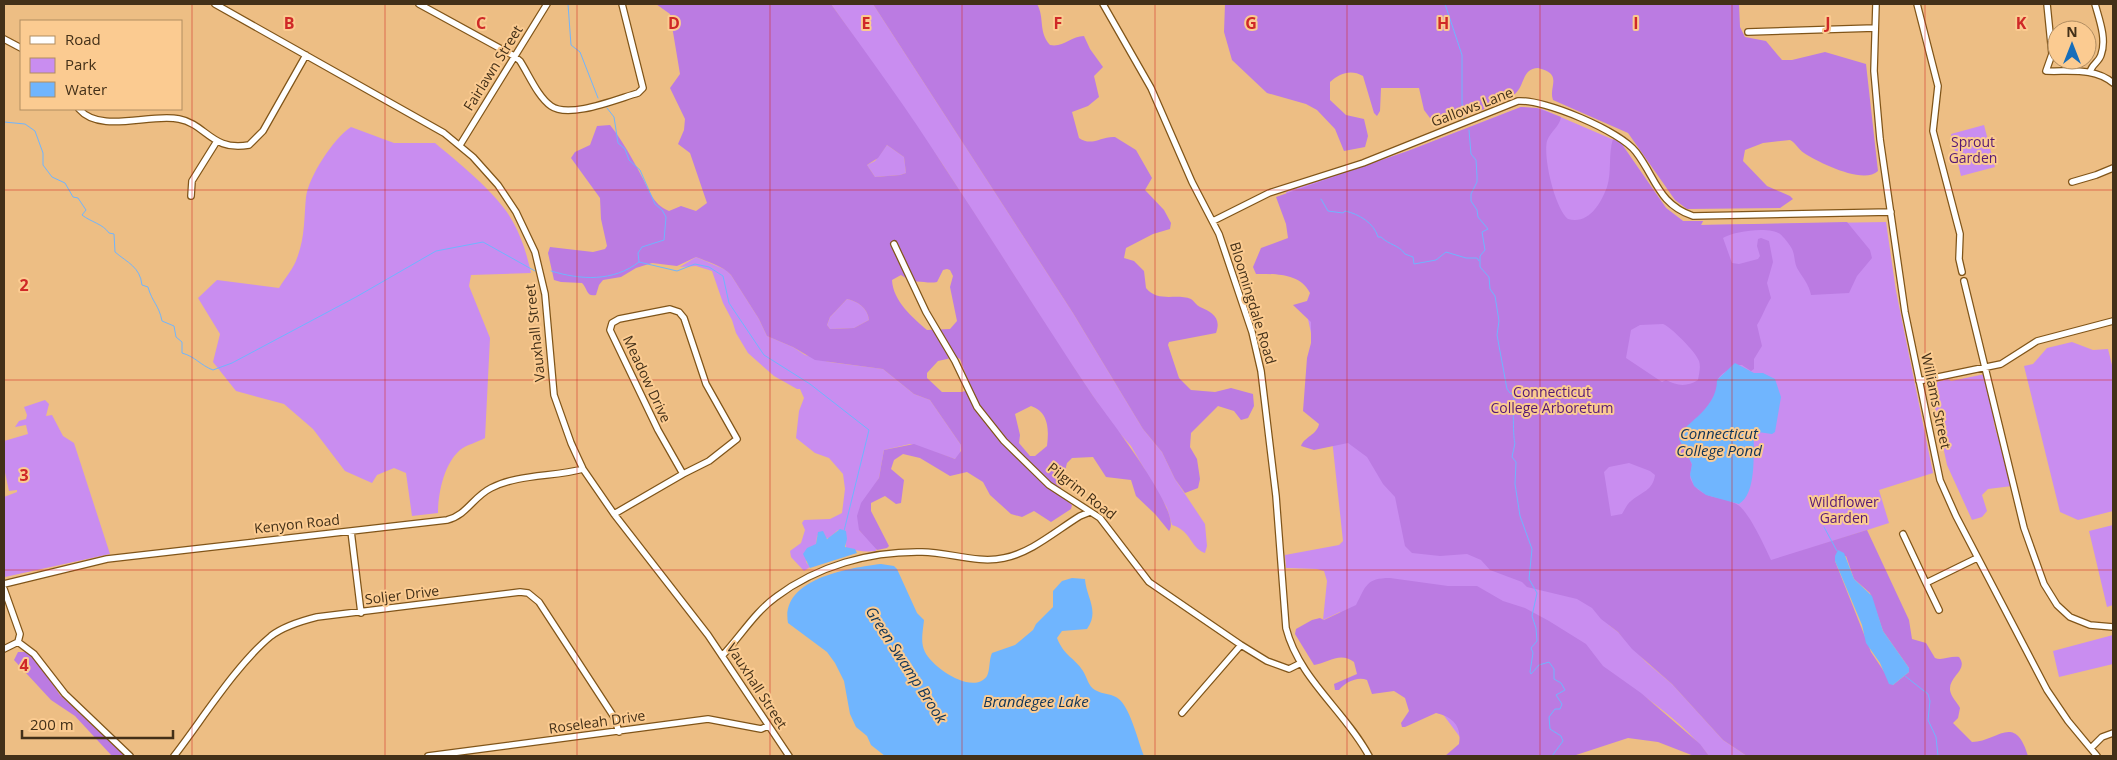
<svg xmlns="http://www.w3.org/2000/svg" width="2117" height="760" viewBox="0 0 2117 760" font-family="'Open Sans',sans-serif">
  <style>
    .green { fill: #c98df0 }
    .forest { fill: #bb7be2; fill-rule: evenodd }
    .water { fill: #70b5fe }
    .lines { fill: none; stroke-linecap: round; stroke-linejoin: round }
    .stream { stroke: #70b5fe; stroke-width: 1 }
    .minor-casing { stroke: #805519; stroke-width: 8 }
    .minor { stroke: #fff; stroke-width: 5.5 }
    .grid { fill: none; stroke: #cf2827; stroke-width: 1; stroke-opacity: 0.55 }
    .labels { text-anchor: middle; stroke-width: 4; stroke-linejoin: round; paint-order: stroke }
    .street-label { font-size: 14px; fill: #433018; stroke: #fbcb91 }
    .park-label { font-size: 14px; fill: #561975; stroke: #fbcb91 }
    .water-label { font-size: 15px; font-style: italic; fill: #103457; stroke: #fbcb91 }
    .grid-label { font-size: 16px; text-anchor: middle; font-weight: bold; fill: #cf2827; stroke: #fbcb91; stroke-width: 4; stroke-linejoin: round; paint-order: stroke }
  </style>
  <rect width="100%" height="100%" fill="#edbe84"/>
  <path class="green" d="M831 4H873L1073 313 1143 429 1162 452 1175 479 1205 524 1207 546 1205 553C1190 548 1192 531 1172 525L1167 508 1131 446 1113 426 1063 352 943 165Z
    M1521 107 1542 109 1621 143 1666 208 1683 221H1703L1701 225 1886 222 1896 291 1933 473 1879 490 1889 523 1774 560 1609 625 1618 632 1646 662 1672 684 1723 740 1747 756H1709C1683 721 1642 695 1607 670L1650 716 1573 756H1474L1442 713 1340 612 1323 620 1327 581 1324 571 1317 569 1286 568 1285 555 1339 545 1343 541 1329 411 1311 366V333L1305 305 1314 303 1305 277 1286 192 1408 151Z
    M1984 125 1995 167 1961 176 1951 134Z
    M351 127 394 143H435C459 163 499 195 513 222 522 238 527 255 531 273L471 275 469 286 490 338 485 438C478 442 466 445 460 450 444 464 438 493 438 513L412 516 406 473 394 468 377 475 372 483 345 471 313 429 284 404 236 391 213 362 220 334 198 298 217 280 279 288C285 278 294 268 297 258 305 238 304 218 306 197 309 176 333 139 351 127Z
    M887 145 904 157 906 173 900 175 875 177 867 165 875 161Z
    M696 257 726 270 731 275 759 319 767 336 793 347 805 355 829 362 883 369 914 394 930 400 961 445 960 455 955 459 910 444 884 450 879 478 872 490 859 530 876 546V551C865 552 857 551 846 548V531L838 530 829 538H826L823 532 817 536 816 545 810 547 806 562 810 567 804 571 791 557 790 551 801 543 805 530 802 523 804 520 830 519 842 513 845 489 843 474 829 458 815 453 796 438 799 411 804 398 800 389H797L774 376 748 353 736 333 732 320 723 303 712 271 696 266 680 267Z
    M847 299C857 301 868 308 869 320L854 328 830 329 827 325 830 317Z
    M2072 342 2093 350 2108 349 2113 369V511L2078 520 2060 512 2024 366 2033 364 2047 348Z
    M1985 374 1993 407 1994 424 2012 486 1988 489 1982 495 1987 511 1982 517 1972 520 1947 465 1931 390 1937 382 1948 379 1951 381Z
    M45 400 49 404 46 416 52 415 63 436 74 443 110 554 5 577 4 497 17 492V490L9 491 4 468V441L28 434 26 425 15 427 19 421 26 419 27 415 24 407Z
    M2113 525V605L2107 607 2089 531Z
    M2113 635V664L2059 677 2053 651Z"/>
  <path class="forest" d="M656 4H831C869 57 908 110 943 165 994 242 1042 320 1093 396 1106 415 1184 513 1169 531L1155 514 1136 496 1131 480 1106 477 1093 457 1072 458 1067 463 1060 490 1062 496 1072 505 1071 509 1051 522 1034 511 1022 517 1011 514 990 495 983 482 967 472 950 476 920 458 903 454 894 460 891 469 904 480 901 503 896 504 885 496 871 503V511L889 546 887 548 877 550 859 530 857 516 861 503 879 478 884 450 914 444 955 459 961 451V445L930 400 914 394 883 369 815 360 793 347 767 336 759 319 731 275C723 266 708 262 696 257L677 266 652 263 636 268 621 277 603 280 599 285 596 295C586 297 588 289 582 283L561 282 554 280 548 253 550 247 593 252 605 249 607 246 601 219 600 198 571 158 575 152 590 145 597 126 610 125C622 140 632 158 641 175 649 189 652 204 669 211L681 206 696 211 707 203 690 153 678 144 684 130 685 119 670 88 680 74 670 14ZM887 145 904 157 906 173 900 175 875 177 867 165 878 158ZM947 269 950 270 953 276 950 287 957 321 950 329 927 330C913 318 893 301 892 280L901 275 912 282C920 280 928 284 937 282L943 270ZM847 299C857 301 868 308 869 320L854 328 830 329 827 325 830 317ZM956 357 960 359 971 389 962 392H942L927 378V373L938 361ZM1031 406C1049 412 1049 430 1047 446L1035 456H1030L1019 443 1020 435 1015 414Z
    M873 4H1037C1045 18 1038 32 1050 45 1063 48 1071 36 1084 36L1090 49 1103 67 1094 76 1099 97 1088 106 1072 112 1079 138C1092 147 1101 136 1115 137L1136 150 1152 178 1145 190 1164 210 1171 223 1170 229 1153 234 1126 248 1124 258 1134 261 1144 271 1146 288C1158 303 1176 293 1191 299 1194 301 1196 305 1200 307 1211 312 1222 317 1216 333L1169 342 1168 345 1179 378 1191 390 1215 392 1231 388 1253 394 1254 406 1248 418 1241 420 1234 411 1218 406 1191 433 1190 447 1197 459 1200 479 1198 488 1185 493 1175 479 1162 452 1143 429 1073 313Z
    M1225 4H1739L1740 27 1745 37 1766 41 1782 60H1792L1825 52 1866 64 1878 171C1863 185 1818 162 1804 153 1798 149 1796 143 1790 140L1763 143 1745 150 1743 161 1767 186 1790 196 1793 199 1780 208 1687 209 1675 200 1628 133 1553 100C1548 87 1564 74 1538 68 1522 69 1525 84 1516 93 1501 106 1456 118 1436 126L1424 110 1419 88H1381L1380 111 1377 116 1374 113 1363 76C1351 69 1340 73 1330 82V100L1346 115 1364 119 1368 136 1365 147 1344 151 1335 129 1317 110 1306 104 1267 93 1232 60 1224 32Z
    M1521 107 1537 108 1561 117C1560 126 1550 132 1547 141 1543 158 1555 208 1568 219 1589 225 1601 203 1607 187 1612 172 1608 154 1613 139L1621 143 1666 208 1683 221H1703L1701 225 1847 222 1870 250 1872 258 1857 276 1849 293 1811 295C1809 284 1802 277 1797 268 1794 262 1795 255 1792 249 1790 245 1783 236 1780 234 1770 226 1733 231 1723 238L1732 263 1739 264 1758 259 1760 256 1757 246 1758 239 1761 238 1769 241 1773 262 1767 283 1771 298C1765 308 1763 315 1757 325L1762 346 1754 359V369L1751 371 1742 365H1733C1729 371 1721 373 1718 379 1716 382 1718 387 1717 390 1714 401 1694 425 1684 429 1682 447 1685 447 1691 462 1694 468 1688 474 1691 480 1701 501 1723 495 1738 505 1749 512 1765 547 1771 560L1867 530 1909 620 1912 639 1926 643 1935 658C1942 661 1949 656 1959 657 1969 670 1949 676 1950 690 1951 697 1957 702 1960 708L1958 718 1953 723 1972 742C1997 742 2015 712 2028 756H1747L1723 740 1672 684 1632 649 1618 632 1601 619 1592 608 1577 599 1527 587 1522 582 1490 570 1481 560 1467 554 1440 556 1412 553 1405 546 1395 497 1383 484 1367 457 1348 443 1314 450 1301 446C1304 437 1317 435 1319 424L1303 411 1307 358 1311 343V322L1293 305 1307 301 1310 293C1300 273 1275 274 1256 274L1253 267 1261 248 1288 238 1286 224 1276 197 1408 151ZM1663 324C1671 327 1696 352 1699 361 1701 367 1699 374 1698 380 1687 387 1677 386 1666 380L1662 382 1626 358 1631 330 1640 325ZM1629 463 1650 471 1655 475C1653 491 1641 492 1631 501 1627 504 1625 509 1622 514L1611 516 1604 472 1609 467ZM1846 556 1854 579 1870 593 1883 631 1909 668V672L1893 685 1871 652 1835 561Z
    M1390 578 1448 586H1477L1503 601 1525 608 1549 621 1586 644 1603 666 1641 693 1700 744 1709 756H1694L1658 742 1628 738 1573 756H1445L1459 744C1462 726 1453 717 1436 713L1405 727H1402L1401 723 1409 711 1405 698 1394 691 1372 694 1367 680C1358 676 1345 682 1339 690H1335L1334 684 1357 674 1354 662C1340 651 1328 663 1314 665L1295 634 1296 629 1312 620 1320 618 1324 620 1356 605C1366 586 1366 578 1390 578Z
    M25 649 33 655 60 695 125 756H112L75 716 51 700 14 660 18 652H24Z"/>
  <path class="water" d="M1735 363 1754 373H1763L1775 379 1781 397 1775 432 1772 434 1758 432 1754 435C1753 454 1757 493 1739 504L1706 495 1694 486 1690 475 1692 464 1679 439C1680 424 1717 412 1717 380Z
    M840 529 846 531 847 539 845 547 855 549 857 553 810 568 803 554 807 548 816 544 818 532 823 531 827 539Z
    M1838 550 1844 553 1854 579 1872 596 1883 631 1909 668V672L1893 685 1889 684 1880 663 1866 643 1862 625 1835 561V556Z
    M881 564 894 566 897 569 917 613 924 620C923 631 920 642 925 652 932 667 973 696 987 676 990 670 989 659 992 653L1015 645 1033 630 1036 624 1053 607V591L1062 581 1072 578 1085 579C1086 597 1100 611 1087 629L1062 631 1057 638C1064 656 1075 658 1083 671 1087 677 1088 686 1095 690 1103 695 1113 693 1120 700 1131 711 1138 741 1144 756H885L871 745 867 736 856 727 850 714 844 681 835 663 827 652 788 623C780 579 848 568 881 564Z"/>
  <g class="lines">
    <path class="stream" d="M568 4 571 45 580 52 598 98
      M1445 4 1462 55V103L1464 118
      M607 108 614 117 618 143 625 149 629 160 640 170 655 204 662 210 666 217 664 240 642 247 638 253 639 262 677 271 695 264 709 267 723 276 729 303 764 355 810 384 869 430 844 531
      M4 122 25 124 35 131 43 153V165L52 177 65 183 73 197 78 198 86 210 82 215C91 222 103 224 109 233L114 234 115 252C128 263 140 267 142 285L148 287C152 302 159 305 162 321L174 326 176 337 182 342V353C196 357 200 365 213 370L232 363 356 297 436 251 483 242 535 271
      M1469 130 1471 154 1476 160 1477 176V182L1471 194V201L1477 210 1478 217 1488 229 1482 232 1485 250 1480 256V267L1489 277 1490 289 1495 296 1499 321 1497 335 1507 389 1510 393 1514 395C1513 401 1513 441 1515 443L1512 457 1516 462 1515 484 1520 516 1532 549 1529 579 1537 593 1532 616 1536 628 1537 641 1531 648 1533 653 1530 672 1531 674 1539 665 1549 662 1554 669V679L1561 683 1565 690 1556 695 1562 704 1560 709H1555L1549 717 1550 729 1561 736 1563 741 1552 756
      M1321 199 1328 211 1343 213 1345 211C1359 214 1374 223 1378 237H1381C1389 245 1399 245 1405 254L1413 257 1414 264 1436 260 1446 252 1466 258H1477L1479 261
      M551 271C581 280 613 282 639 262
      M1824 527 1837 551
      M1905 676 1928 694 1930 701 1928 720 1936 737 1938 756"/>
    <defs>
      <path id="minor" d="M215 4 444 133 473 157 498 185 516 212 535 252 545 294 554 395 571 443 583 469 614 514 708 635 789 756
        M419 4 514 56 520 61C529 75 538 97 551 106 569 119 617 99 638 93L643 88 622 4
        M1103 4 1151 88 1192 182 1219 234 1252 332 1261 371 1276 496 1286 628C1299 679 1345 711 1369 756
        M1876 4 1874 71 1880 139 1905 312 1940 480 1956 516 2047 690 2068 721 2097 756
        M1917 4 1938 86 1933 131 1960 234 1959 259 1962 272
        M2047 4 2052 54 2046 71C2069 72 2094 67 2113 83
        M1748 32 1875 28
        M4 39 21 48
        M2090 72C2092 64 2099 62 2101 55 2107 39 2099 19 2095 4
        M79 109C100 134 150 113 179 119 206 124 212 152 249 145L263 131 306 55
        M460 145 547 4
        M2072 182 2096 175 2113 168
        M191 196 192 181 217 141
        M1213 221 1269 193 1363 163 1518 101C1544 99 1620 131 1636 152 1656 178 1658 204 1693 216L1891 212
        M894 244 926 312 955 361 977 407 1004 441 1049 485 1100 518 1149 582 1241 645 1267 661 1289 669 1301 663
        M1964 281 2024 528 2044 584 2057 605 2070 617 2090 625 2113 627
        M670 309 679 312 684 318 706 384 737 439 709 461 683 474 658 430 610 330 612 323 619 319Z
        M1919 381 2001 364 2037 341 2113 321
        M614 514 683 474
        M351 531 361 613
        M1903 534 1926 583
        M4 584 107 559 447 520C467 515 473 497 491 488 518 474 554 477 583 469
        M4 589 20 634 18 642
        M1939 610 1926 583 1977 558
        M18 642 34 654 65 694 130 756
        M4 649 18 642
        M722 656C740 637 755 612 776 597 817 566 870 551 922 552 949 552 977 564 1004 558 1031 553 1057 530 1080 516L1090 512
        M1182 713 1241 645
        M2091 748 2102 737 2113 733
        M174 756C202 720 236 665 271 636 284 626 301 621 317 617L520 592 528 593 539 602 614 717 619 732
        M428 756 708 719 761 729 768 726"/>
    </defs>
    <use href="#minor" class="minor-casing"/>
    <use href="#minor" class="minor"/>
  </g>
  <path class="grid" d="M192 4V756M385 4V756M577 4V756M770 4V756M962 4V756M1155 4V756M1347 4V756M1540 4V756M1732 4V756M1925 4V756M4 190H2113M4 380H2113M4 570H2113"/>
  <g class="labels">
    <g class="street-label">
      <text transform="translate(493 68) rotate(-58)" y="5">Fairlawn Street</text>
      <text transform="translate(1472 107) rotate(-21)" y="5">Gallows Lane</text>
      <text transform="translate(1253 303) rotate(73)" y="5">Bloomingdale Road</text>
      <text transform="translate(535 333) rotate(-96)" y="5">Vauxhall Street</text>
      <text transform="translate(647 379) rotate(65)" y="5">Meadow Drive</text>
      <text transform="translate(1936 401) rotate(78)" y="5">Williams Street</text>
      <text transform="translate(1082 491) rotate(38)" y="5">Pilgrim Road</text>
      <text transform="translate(297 524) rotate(-6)" y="5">Kenyon Road</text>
      <text transform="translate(402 595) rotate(-7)" y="5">Soljer Drive</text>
      <text transform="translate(757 686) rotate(57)" y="5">Vauxhall Street</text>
      <text transform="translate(597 722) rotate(-8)" y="5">Roseleah Drive</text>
    </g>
    <g class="park-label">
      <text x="1973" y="147">Sprout<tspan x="1973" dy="16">Garden</tspan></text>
      <text x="1552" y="397">Connecticut<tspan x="1552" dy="16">College Arboretum</tspan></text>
      <text x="1844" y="507">Wildflower<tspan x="1844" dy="16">Garden</tspan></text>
    </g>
    <g class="water-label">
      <text x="1719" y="439">Connecticut<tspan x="1719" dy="17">College Pond</tspan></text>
      <text transform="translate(906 665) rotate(57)" y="5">Green Swamp Brook</text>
      <text x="1036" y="707">Brandegee Lake</text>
    </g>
  </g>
  <g class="grid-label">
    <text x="289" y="29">B</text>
    <text x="481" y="29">C</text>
    <text x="674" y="29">D</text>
    <text x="866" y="29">E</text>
    <text x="1058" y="29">F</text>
    <text x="1251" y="29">G</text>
    <text x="1443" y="29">H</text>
    <text x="1636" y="29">I</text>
    <text x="1828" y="29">J</text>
    <text x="2021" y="29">K</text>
    <text x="24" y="291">2</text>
    <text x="24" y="481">3</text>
    <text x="24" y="671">4</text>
  </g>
  <rect width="2117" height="760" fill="none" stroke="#433018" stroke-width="10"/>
  <rect x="20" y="20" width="162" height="90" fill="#fbcb91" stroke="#b18d61"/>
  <rect x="30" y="36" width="25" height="8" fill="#ffffff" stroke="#b18d61"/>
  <text x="65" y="45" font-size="15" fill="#433018">Road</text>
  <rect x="30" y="58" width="25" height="15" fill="#c98df0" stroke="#b18d61"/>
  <text x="65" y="70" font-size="15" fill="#433018">Park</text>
  <rect x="30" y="82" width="25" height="15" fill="#70b5fe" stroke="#b18d61"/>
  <text x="65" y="95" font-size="15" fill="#433018">Water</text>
  <g transform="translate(2072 45)"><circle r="24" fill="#fbcb91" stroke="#b18d61"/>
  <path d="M0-4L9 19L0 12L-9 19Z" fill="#166dba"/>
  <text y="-8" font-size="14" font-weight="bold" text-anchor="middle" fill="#433018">N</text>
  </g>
  <path d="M22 730v8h151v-8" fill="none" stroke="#433018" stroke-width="2.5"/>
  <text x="30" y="730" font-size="15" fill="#433018" stroke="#fbcb91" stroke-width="4" paint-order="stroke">200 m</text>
</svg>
